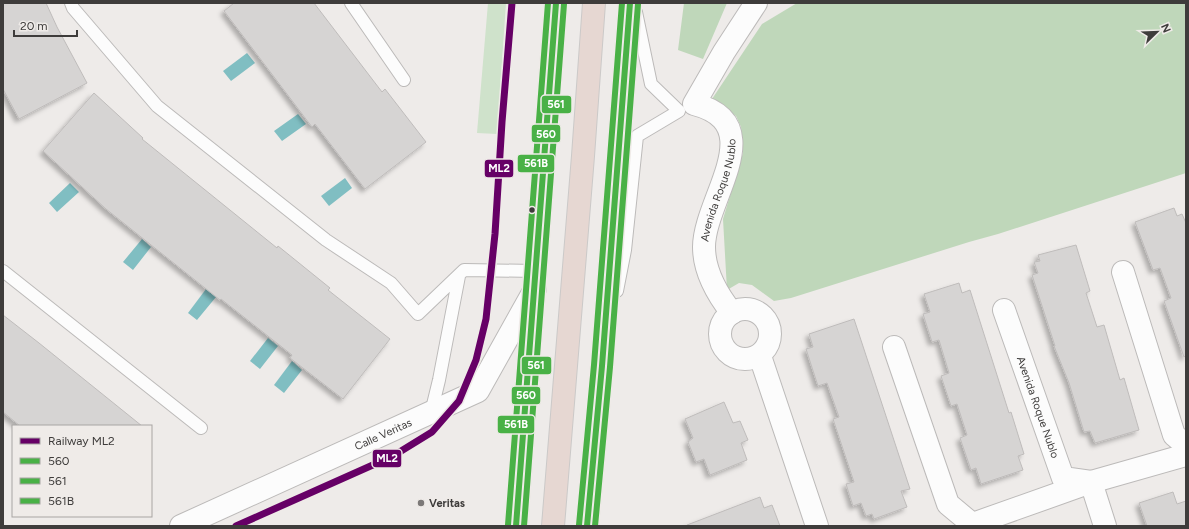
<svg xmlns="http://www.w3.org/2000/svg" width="1189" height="529" viewBox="0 0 1189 529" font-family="Figtree,sans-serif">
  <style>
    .green { fill: #cfe2cb }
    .forest { fill: #bfd7ba }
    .water { fill: #80bec2 }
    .building { fill: #d6d4d3; stroke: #bfbcbb; filter: url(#shadow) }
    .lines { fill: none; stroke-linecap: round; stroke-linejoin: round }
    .lane-casing { stroke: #bcbab9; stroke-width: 14 }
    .street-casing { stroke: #bcbab9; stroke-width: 24 }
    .highway-casing { stroke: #cbc9c8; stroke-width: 24 }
    .lane { stroke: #fcfcfc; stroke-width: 12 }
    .street { stroke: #fcfcfc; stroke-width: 22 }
    .highway { stroke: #e6d7d2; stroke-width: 22 }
    .bus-1-casing { stroke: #efebe8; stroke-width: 9 }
    .bus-2-casing { stroke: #efebe8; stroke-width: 9 }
    .bus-3-casing { stroke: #efebe8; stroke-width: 9 }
    .bus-1 { stroke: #49b146; stroke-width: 6 }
    .bus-2 { stroke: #49b146; stroke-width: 6 }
    .bus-3 { stroke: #49b146; stroke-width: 6 }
    .rail-1-casing { stroke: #efebe8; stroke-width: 10 }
    .rail-1 { stroke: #606; stroke-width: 7 }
    .bus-dot { fill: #3e3c3b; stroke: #efebe8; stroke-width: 1.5 }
    .poi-dot { fill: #7c7978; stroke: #efebe8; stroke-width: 1.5 }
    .labels { text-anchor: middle; stroke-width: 3.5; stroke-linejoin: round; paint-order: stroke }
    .street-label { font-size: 11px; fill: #3e3c3b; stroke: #efebe8 }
    .poi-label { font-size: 11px; font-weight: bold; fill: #3e3c3b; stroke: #efebe8; text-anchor: start }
    .line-badge { stroke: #efebe8; stroke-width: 1.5 }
    .badge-label { font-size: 11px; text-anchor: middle; font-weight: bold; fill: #fff }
  </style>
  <defs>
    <filter id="shadow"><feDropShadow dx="-3.5" dy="3.5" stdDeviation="2" flood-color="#0004"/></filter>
  </defs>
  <rect width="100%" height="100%" fill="#eeebe9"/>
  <path class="green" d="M488 3H506L497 134 477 133Z"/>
  <path class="forest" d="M684 3H727L703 59 678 50Z
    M797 3H1186V173L998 234 969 242 791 298 774 301 752 285 739 283 727 290 723 219 743 153 741 127 736 116 712 99 762 24Z"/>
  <path class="water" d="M247 53 255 63 231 81 223 71Z
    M298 114 306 124 282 141 274 131Z
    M345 178 352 188 329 206 321 196Z
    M70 183 79 192 57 212 49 203Z
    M142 239 151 247 133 270 123 262Z
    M206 289 216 297 197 320 188 313Z
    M268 338 278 346 260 369 250 361Z
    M292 361 302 370 284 393 274 385Z"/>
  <path class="building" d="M3 3H46L57 27 87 83 19 119 3 89Z
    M234 3H314L382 92 385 89 426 142 365 189 315 124 312 127 224 11Z
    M94 93 143 138 142 139 277 248 278 246 330 288 328 290 390 339 343 399 290 358 292 355 221 299 220 300 106 209 43 151Z
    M1174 208 1177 216 1182 214 1186 223V356L1184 357 1164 301 1171 298 1160 268 1153 270 1135 222Z
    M1076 245 1090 291 1086 293 1097 327 1104 325 1120 380 1124 378 1139 430 1095 443 1090 431 1084 432 1069 383 1054 346H1055L1032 275 1038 273 1034 262 1040 261 1038 255Z
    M959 283 962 293 970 290 1009 413 1011 412 1024 454 1018 456 1023 470 981 484 976 468 971 470 960 438 967 435 957 404 951 406 941 376 949 373 939 340 932 342 923 314 930 312 924 294Z
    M3 315 39 343 142 426H20L3 412Z
    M854 319 910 489 901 491 907 507 874 519 872 514 866 516 861 503 853 506 846 484 854 482 833 419 839 417 827 383 818 386 806 349 813 347 809 334Z
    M724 402 733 423 740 421 748 440 741 443 747 460 710 475 704 459 696 462 688 442 693 438 685 419Z
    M1173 492 1177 504 1186 501V526H1147L1139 503Z
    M760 497 764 508 772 505 780 526H687V525Z"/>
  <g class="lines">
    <defs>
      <path id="lane" d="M71 3 73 8 157 106 326 240 391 283 418 314 464 270 535 271
        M351 3 404 80
        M3 271 201 428
        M617 291 625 250 637 136 679 111 651 84 636 12
        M431 413 439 380 459 276"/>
      <g id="street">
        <path d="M1123 272 1174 435 1186 445"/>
        <circle cx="745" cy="334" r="25"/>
        <path id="s1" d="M1004 310 1063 478 1091 482 1105 526"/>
        <path id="s2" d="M732 313C717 294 704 272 704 247 704 199 772 124 694 104L724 52 756 3"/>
        <path d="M894 347 948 504 972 524 973 526"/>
        <path d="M760 356 817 526"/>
        <path id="s3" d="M181 526 478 391 535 289"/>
        <path d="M967 526 1091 482 1186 455"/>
      </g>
      <path id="highway" d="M516 526 556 3
        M553 526 583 156 594 3
        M587 526 602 366 630 3"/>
    </defs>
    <use href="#lane" class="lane-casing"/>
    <use href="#street" class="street-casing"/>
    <use href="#highway" class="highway-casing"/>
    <use href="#lane" class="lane"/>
    <use href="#street" class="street"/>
    <use href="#highway" class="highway"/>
    <defs>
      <path id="bus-1" d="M516 526 556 3
        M587 526 602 366 630 3"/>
      <path id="bus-2" d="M524 526 564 4
        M595 526 610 367 638 4"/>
      <path id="bus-3" d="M508 525 548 3
        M579 525 594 365 622 3"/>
    </defs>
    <use href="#bus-1" class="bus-1-casing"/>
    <use href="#bus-2" class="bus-2-casing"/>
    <use href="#bus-3" class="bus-3-casing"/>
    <use href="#bus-1" class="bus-1"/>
    <use href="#bus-2" class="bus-2"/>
    <use href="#bus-3" class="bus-3"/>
    <defs>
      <path id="rail-1" d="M236 526 393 456 432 432 459 401 476 360 486 319 495 234 502 122 512 3"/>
    </defs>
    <use href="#rail-1" class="rail-1-casing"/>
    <use href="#rail-1" class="rail-1"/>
  </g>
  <circle class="bus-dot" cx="532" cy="210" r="3.5"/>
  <circle class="poi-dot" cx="421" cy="503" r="4"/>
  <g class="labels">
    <g class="street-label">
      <text dy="4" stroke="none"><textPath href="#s2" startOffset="132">Avenida Roque Nublo</textPath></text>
      <text dy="4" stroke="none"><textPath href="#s1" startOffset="103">Avenida Roque Nublo</textPath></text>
      <text dy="4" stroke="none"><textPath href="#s3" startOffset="222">Calle Veritas</textPath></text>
    </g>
    <g class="poi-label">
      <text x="429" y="507">Veritas</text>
    </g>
  </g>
  <g class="line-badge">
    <rect x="541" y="95" width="31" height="19" rx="4" fill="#49b146"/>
    <rect x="531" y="124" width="30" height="19" rx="4" fill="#49b146"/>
    <rect x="517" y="154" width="38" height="19" rx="4" fill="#49b146"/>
    <rect x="484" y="159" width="30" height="19" rx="4" fill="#606"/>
    <rect x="521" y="356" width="31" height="19" rx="4" fill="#49b146"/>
    <rect x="511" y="386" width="30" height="19" rx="4" fill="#49b146"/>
    <rect x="497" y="415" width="38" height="19" rx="4" fill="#49b146"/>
    <rect x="372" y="449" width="30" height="19" rx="4" fill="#606"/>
  </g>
  <g class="badge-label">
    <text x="556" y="108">561</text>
    <text x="546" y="138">560</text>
    <text x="536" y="167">561B</text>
    <text x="499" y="172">ML2</text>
    <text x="536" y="369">561</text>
    <text x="526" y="399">560</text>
    <text x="516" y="428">561B</text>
    <text x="387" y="462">ML2</text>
  </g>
  <rect width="1189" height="529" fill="none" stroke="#3e3c3b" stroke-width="8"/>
  <rect x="12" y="425" width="140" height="92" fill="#efebe8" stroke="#a8a5a3"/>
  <rect x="20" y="438" width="20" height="6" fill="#660066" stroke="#a8a5a3"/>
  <text x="48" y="445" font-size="12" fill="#3e3c3b">Railway ML2</text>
  <rect x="20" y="458" width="20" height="6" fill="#49b146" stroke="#a8a5a3"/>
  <text x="48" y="465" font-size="12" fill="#3e3c3b">560</text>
  <rect x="20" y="478" width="20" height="6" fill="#49b146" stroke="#a8a5a3"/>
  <text x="48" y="485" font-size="12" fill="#3e3c3b">561</text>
  <rect x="20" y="498" width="20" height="6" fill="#49b146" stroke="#a8a5a3"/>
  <text x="48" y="505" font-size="12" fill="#3e3c3b">561B</text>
  <g transform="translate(1157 32) rotate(67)" stroke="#efebe8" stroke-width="3" paint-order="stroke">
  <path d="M0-3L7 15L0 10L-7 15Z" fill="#3e3c3b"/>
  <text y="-6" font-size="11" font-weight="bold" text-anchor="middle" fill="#3e3c3b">N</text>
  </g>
  <path d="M14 30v6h63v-6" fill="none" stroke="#3e3c3b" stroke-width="2"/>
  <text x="20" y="30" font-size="12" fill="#3e3c3b" stroke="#efebe8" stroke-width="3" paint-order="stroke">20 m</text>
</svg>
